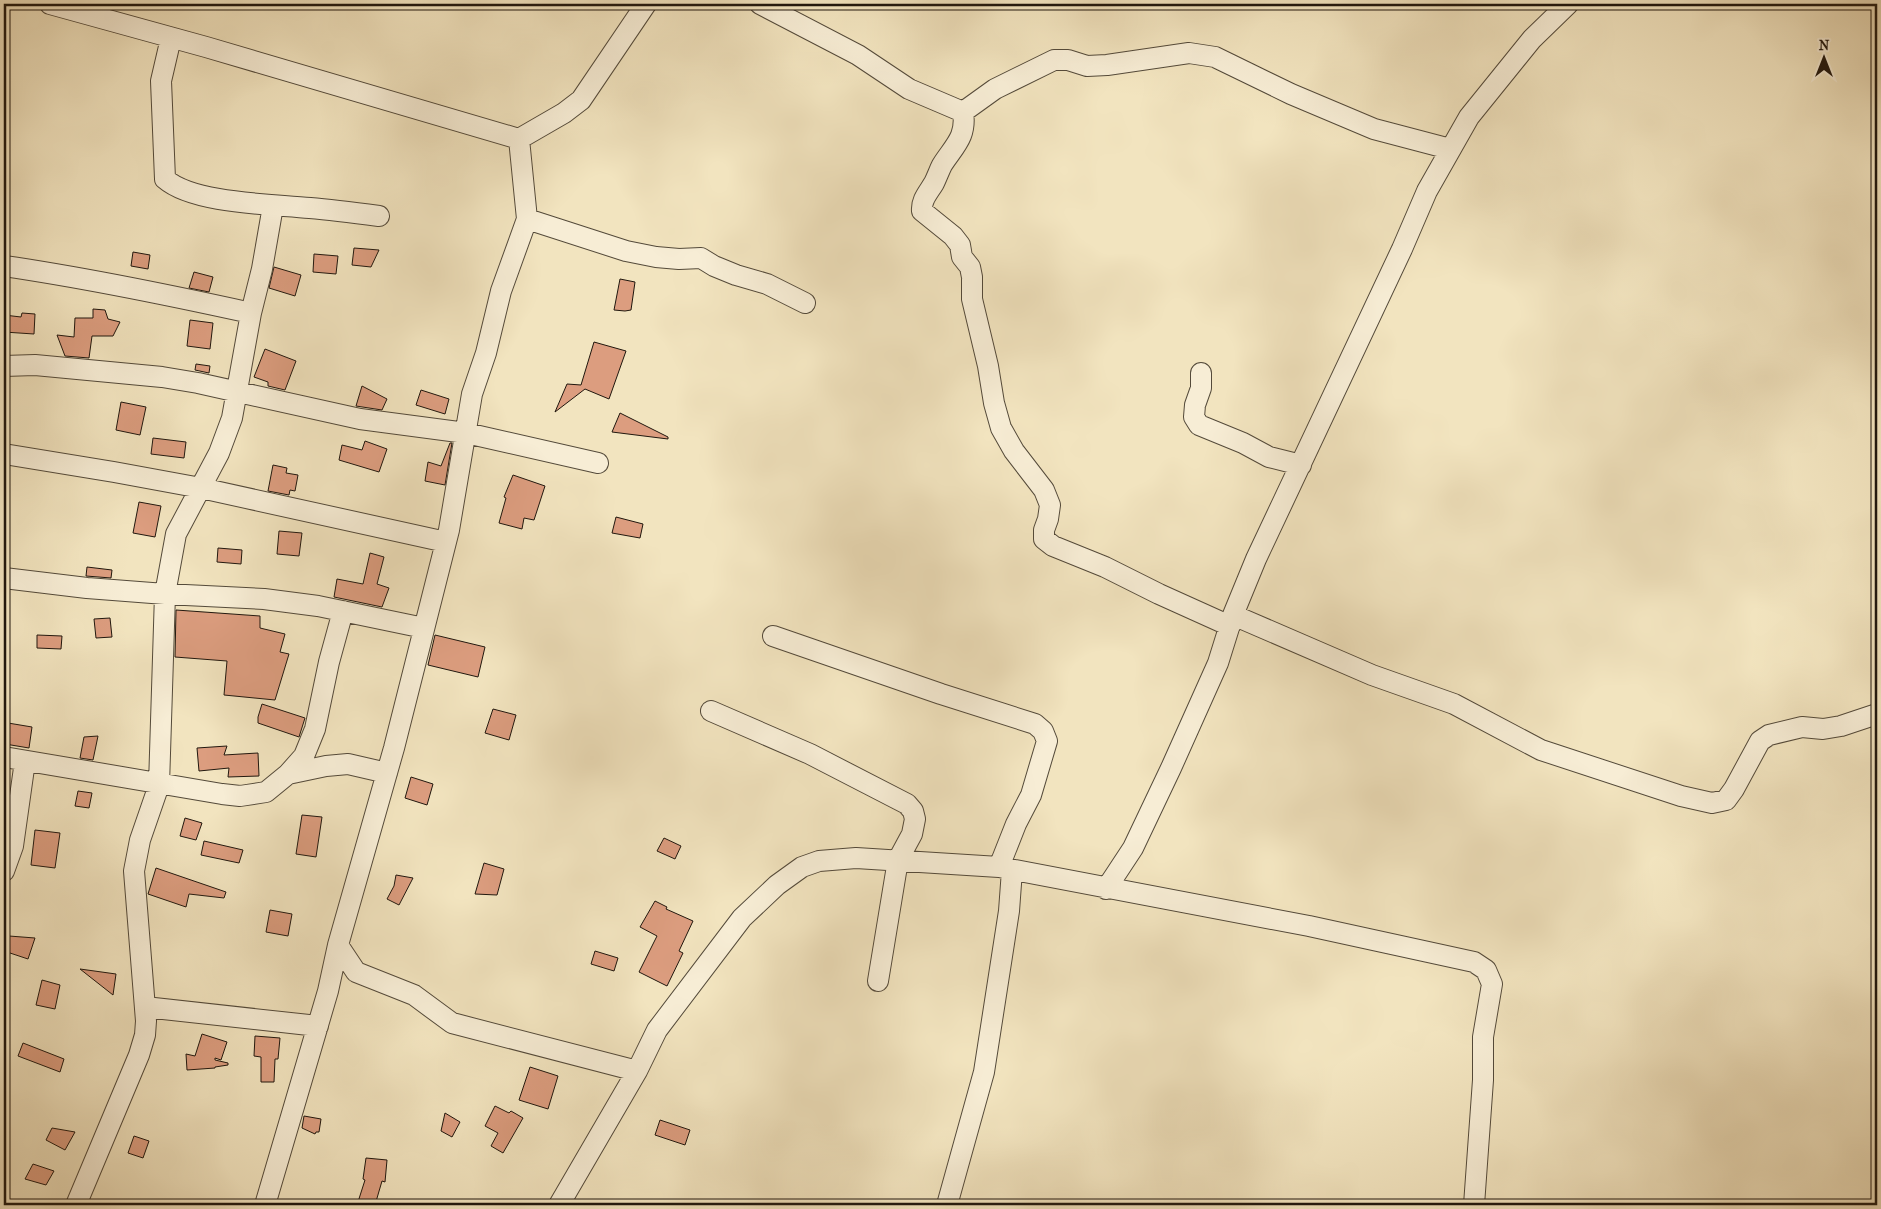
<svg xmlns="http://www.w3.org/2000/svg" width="1881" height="1209" viewBox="0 0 1881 1209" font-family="'IM FELL French Canon',serif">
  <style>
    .building { fill: #dc9d7f; stroke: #20170e }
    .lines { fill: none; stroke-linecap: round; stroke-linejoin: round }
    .minor-casing { stroke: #544a3a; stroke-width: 22 }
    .minor { stroke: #f7edd5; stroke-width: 20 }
  </style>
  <rect width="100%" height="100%" fill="#f2e4bf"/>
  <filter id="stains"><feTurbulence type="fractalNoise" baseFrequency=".004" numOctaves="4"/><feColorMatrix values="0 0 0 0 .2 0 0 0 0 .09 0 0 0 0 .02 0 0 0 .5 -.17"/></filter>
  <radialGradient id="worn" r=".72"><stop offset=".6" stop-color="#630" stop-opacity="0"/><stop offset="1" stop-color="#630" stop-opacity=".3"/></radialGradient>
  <path class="building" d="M354 248 379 250 371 267 352 265Z
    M133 252 150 255 148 269 131 266Z
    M314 254 338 256 336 274 313 272Z
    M274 267 301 275 295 296 269 288Z
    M194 272 213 277 209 292 189 288Z
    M620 279 635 282 631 310 625 311 614 310Z
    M93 309 105 310 108 319 120 322 113 336H92L89 358 65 356 57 335 74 337 75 318H93Z
    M22 313 35 314 34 334 4 332V315L21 317Z
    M190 320 213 323 210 349 187 346Z
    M594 342 626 351 609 399 585 389 555 412 567 384 581 385Z
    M265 349 296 361 285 390 268 386V382L254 377Z
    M196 364 210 366 209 373 195 370Z
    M362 386 387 399 382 410 356 406Z
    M421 390 449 399 445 414 416 405Z
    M121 402 146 407 140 435 116 430Z
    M620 413 668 437V439L612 432Z
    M153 438 186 442 184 458 151 454Z
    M365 441 387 449 379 472 339 460 342 445 362 450Z
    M450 443H452L445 485 425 481 428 462 441 466Z
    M273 465 287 468 286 473 298 475 295 491 290 490 289 495 268 491Z
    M513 475 545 486 534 520 524 518 522 529 499 523 506 498 504 497Z
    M139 502 161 506 155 537 133 533Z
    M616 517 643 524 640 538 612 533Z
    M279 531 302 533 299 556 277 554Z
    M218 548 242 550 241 564 217 562Z
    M370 553 384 557 377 584 389 588 382 607 334 597 337 579 363 584Z
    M87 567 112 570 111 578 86 576Z
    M176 610 260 616V628L285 634 280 652 289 654 275 700 224 695 227 661 175 657Z
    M110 618 112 637 96 638 94 619Z
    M37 635 62 636 61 649 37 648Z
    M435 635 485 647 478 677 428 665Z
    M262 704 305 718 299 737 258 723V717Z
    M493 709 516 715 509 740 485 733Z
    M8 723 32 727 29 748 5 744Z
    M98 736 93 760 80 758 84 737Z
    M227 746 224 755 258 753 259 776 228 777 229 768 199 771 197 748Z
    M411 777 433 784 427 805 405 798Z
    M78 791 92 793 89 808 75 806Z
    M302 815 322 817 316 857 296 854Z
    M185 818 202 823 196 840 180 836Z
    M35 830 60 833 55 868 31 865Z
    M664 838 681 846 675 859 657 851Z
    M204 841 243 850 239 863 201 855Z
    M484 863 504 869 497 895 475 894Z
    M156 868 226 892 224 898 189 894 186 907 148 894Z
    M396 875 413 878 399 905 387 899 394 886Z
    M655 901 667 907 666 909 693 921 679 951 683 953 667 986 639 972 657 936 640 927Z
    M270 910 292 914 288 936 266 932Z
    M9 936 35 938 28 959 7 952Z
    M595 951 618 958 614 971 591 964Z
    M80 969 116 974 113 995Z
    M42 980 60 985 55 1009 36 1005Z
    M202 1034 227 1042 221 1060 215 1058V1060L228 1063V1065L215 1067V1068L187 1070 186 1054 195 1056Z
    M255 1036 280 1038 278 1059H275L274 1082H261V1057L254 1056Z
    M23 1043 64 1059 60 1072 18 1056Z
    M530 1067 558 1076 548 1109 519 1100Z
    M495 1106 509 1113 511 1111 523 1118 503 1153 491 1146 498 1133 485 1126Z
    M445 1113 460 1122 452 1137 441 1131Z
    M304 1116 321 1119 319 1132H316L315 1134 302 1128Z
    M660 1120 690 1130 685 1145 655 1135Z
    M52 1128 75 1132 65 1150 46 1140Z
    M134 1136 149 1141 143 1158 128 1153Z
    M366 1158 387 1160 385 1182 382 1181 375 1205H357L365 1180 363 1179Z
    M33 1164 54 1171 46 1185 25 1179Z"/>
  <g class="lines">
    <defs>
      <path id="minor" d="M50 4 206 47 519 139 564 113 581 100 646 4
        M760 4 858 55 909 89 963 112
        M171 38 161 81 165 179C194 204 272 204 310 208 333 210 356 213 379 216
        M963 112C967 137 954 146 942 165 939 171 937 177 934 183 928 193 921 200 922 211L953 236 960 245 962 257 970 267 972 277V299L988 366 994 403 1001 428 1014 451 1044 490 1050 505 1048 519 1044 530V539L1053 546 1105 567 1159 594 1230 626
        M963 112 995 89 1054 60H1068L1087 66 1107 65 1189 53 1215 57 1291 94 1374 129 1450 149
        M527 219 626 251 656 257 679 259 701 258 714 266 736 275 767 284 805 303
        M4 266C87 278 169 295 251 313
        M4 366 35 365 162 377 198 383 360 419 466 433 598 463
        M1201 373V388L1195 405 1194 417 1199 425 1243 443 1269 457 1301 465
        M4 454 114 472 201 488 446 542
        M4 578 87 588 165 594 264 599 318 606 424 628
        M1233 615 1372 675 1454 704 1541 750 1681 796 1712 803 1726 800 1734 789 1760 741 1769 735 1802 727 1823 729 1841 726 1877 714
        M773 636 941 694 1035 724 1043 731 1047 741 1031 795 1016 824 999 867
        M711 711 810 754 907 804 913 811 915 819 912 834 898 860 878 981
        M4 757 222 794 240 796 266 792 288 774 304 756 315 729 329 662 343 611
        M288 774 326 766 348 764 387 773
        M4 871 13 846 25 761
        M1106 889 1133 848 1171 768 1218 663 1233 615 1256 559 1402 249 1427 191 1469 117 1532 39 1568 4
        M338 945 356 972 414 995 452 1023 637 1071
        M145 1007 318 1026
        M76 1205 139 1055 145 1035 146 1021 134 871 140 840 159 785 165 594 176 534 219 453 232 418 251 313 262 269 273 206
        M265 1205 328 991 338 945 394 748 449 530 472 394 486 353 501 291 527 219 519 139
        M559 1205 637 1071 657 1030 742 918 777 885 802 867 819 861 856 858 999 867 1309 926 1474 962 1486 970 1492 984 1483 1037V1080L1474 1205
        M947 1205 984 1072 1009 911 1012 870"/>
    </defs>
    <use href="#minor" class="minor-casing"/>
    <use href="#minor" class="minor"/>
  </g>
  <rect width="1881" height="1209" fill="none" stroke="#f2e4bf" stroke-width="20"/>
  <rect x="5" y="5" width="1871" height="1199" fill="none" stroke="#20170e" stroke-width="2.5"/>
  <rect x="10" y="10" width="1861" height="1189" fill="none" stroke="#20170e"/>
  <g transform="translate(1824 58)" stroke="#f7edd5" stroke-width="4" paint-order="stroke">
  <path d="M0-4L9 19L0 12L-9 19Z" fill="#20170e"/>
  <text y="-8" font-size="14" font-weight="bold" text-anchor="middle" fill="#20170e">N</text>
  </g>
  <rect width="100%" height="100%" filter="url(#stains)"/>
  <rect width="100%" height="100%" fill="url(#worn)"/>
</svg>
